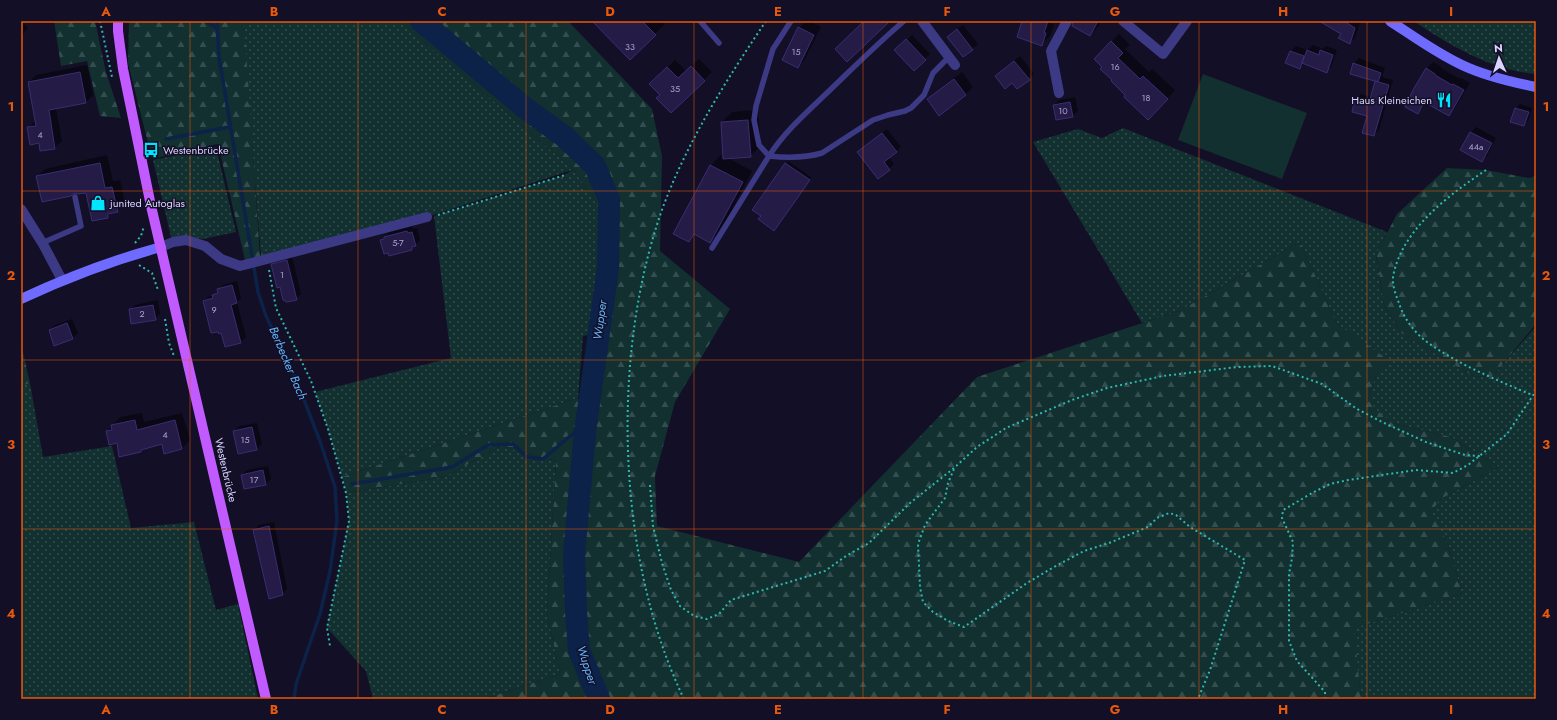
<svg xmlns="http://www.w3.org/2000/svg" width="1557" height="720" viewBox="0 0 1557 720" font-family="Jost,sans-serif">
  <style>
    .grass { fill: url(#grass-dots) }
    .forest { fill: url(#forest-firs) }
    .garden { fill: #12302f }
    .shadow { fill: #0007 }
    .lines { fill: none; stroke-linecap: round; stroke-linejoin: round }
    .stream { stroke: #0c2248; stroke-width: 3.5 }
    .river { stroke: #0c2248; stroke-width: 22 }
    .building { fill: #241b47; stroke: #3b2d73 }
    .path { stroke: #2fb8b0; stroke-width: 2; stroke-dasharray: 2 3; stroke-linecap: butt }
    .lane { stroke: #3d3a85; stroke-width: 5.5 }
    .street { stroke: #3d3a85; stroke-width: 10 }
    .secondary { stroke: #6f6bff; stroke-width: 10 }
    .primary { stroke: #c25bff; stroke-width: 10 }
    .grid { fill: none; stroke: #e8590c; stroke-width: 1; stroke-opacity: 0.55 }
    .labels { text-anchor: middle; stroke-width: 3; stroke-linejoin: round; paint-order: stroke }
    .number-label { font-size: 9px; fill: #aca6d1 }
    .poi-label { font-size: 11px; fill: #d9d4ff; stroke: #130f26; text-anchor: start }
    .street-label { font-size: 11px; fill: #d9d4ff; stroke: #130f26 }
    .water-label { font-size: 12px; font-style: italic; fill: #62b6ff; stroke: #130f26 }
    .neatline { fill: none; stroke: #e8590c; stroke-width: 1.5 }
    .grid-label { font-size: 13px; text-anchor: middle; font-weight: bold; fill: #e8590c }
  </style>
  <defs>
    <pattern id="grass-dots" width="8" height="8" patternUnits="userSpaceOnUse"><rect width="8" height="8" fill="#12302f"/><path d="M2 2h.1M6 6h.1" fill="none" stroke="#344d4e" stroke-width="1.8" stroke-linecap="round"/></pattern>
    <pattern id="forest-firs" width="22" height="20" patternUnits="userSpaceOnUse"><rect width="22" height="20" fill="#12302f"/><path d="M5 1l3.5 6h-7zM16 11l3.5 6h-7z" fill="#344d4e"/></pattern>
  </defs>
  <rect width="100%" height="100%" fill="#130f26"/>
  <path class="grass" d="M244 21H400L573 169 602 211 594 334 583 336 578 398 342 477 328 429 315 392 451 358 434 216 565 175 572 170 427 217 261 256 245 59Z
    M1414 21H1536V74C1494 71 1448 45 1414 21Z
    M1123 128 1387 232 1376 255 1384 305 1401 333 1473 376 1492 377 1536 326V391L1532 395 1536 401V699H1361L1353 628 1462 594 1449 547 1431 512 1439 500 1499 467 1451 437 1392 423 1373 408 1370 391 1376 375 1389 361 1337 324 1300 242 1179 311 1142 323 1033 142 1078 129 1102 138Z
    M216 147 236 232 203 239 186 237H171L153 160Z
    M30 383 43 457 112 446 131 528 194 522 216 610 238 604 258 699H21V386Z
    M502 446 556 461 547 613 560 674 484 699H373L366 671 327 628 349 521 346 493 444 477Z"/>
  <path class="forest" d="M54 21H95L106 72 121 118 100 116 87 61 61 66Z
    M129 21H244L260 256 245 260 218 144 152 159 128 63Z
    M400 21H568L652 109 662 156 660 251 730 309 675 402 655 476 657 526 799 562 977 377 1179 311 1300 242 1337 324 1390 361 1376 375 1370 391 1374 408 1392 423 1451 437 1499 467 1439 500 1432 512 1449 547 1462 594 1354 628 1361 699H484L560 674 547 613 556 461 502 446 444 477 346 493 342 477 578 398 589 418 583 548 590 490 594 334 602 211 573 169Z
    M1447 168 1486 170 1529 178 1536 176V324L1492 377 1473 376 1401 333 1384 305 1376 254 1397 214Z
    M21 344 30 383 21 386Z"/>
  <path class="garden" d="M1203 74 1307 113 1282 179 1178 140Z"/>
  <path class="shadow" d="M21 21 28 28 21 36Z
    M593 21H662L665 24 630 58Z
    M806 21H809L821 27 805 59 798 67 799 28Z
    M1024 21H1053L1052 24 1054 25 1050 36 1041 45Z
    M1074 21H1101L1099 26 1090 35Z
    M1321 21H1357L1360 23 1355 38 1350 43 1340 38 1342 34Z
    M963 25 978 44 963 56 953 32Z
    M1119 34 1130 45 1125 49 1149 72 1152 69 1175 90 1156 111 1126 95 1095 59Z
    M912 35 930 54 914 69 896 50Z
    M1313 45 1323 49 1326 46 1337 50 1331 67 1326 72 1304 63 1299 68 1286 63 1291 51 1296 46 1307 50Z
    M1020 56 1034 74 1017 88 1001 71Z
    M1359 58 1385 68 1382 77 1393 80 1379 130 1374 135 1368 116 1356 100 1361 94 1371 97 1377 81 1351 73 1354 63Z
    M699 59 712 72 671 112 661 95 650 84 675 60 686 71Z
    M1433 62 1441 67V68L1460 79 1461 78 1470 83 1455 108 1449 115 1427 102 1418 112 1426 69Z
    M87 65 93 95 85 103 56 108 62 141 54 148 40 142 28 128 36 120 29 82 36 75Z
    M962 72 973 87 966 94 939 114 928 99 936 92Z
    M1075 97 1078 111 1073 116 1054 105 1059 100Z
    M1520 104 1532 108 1528 121 1524 125 1516 108Z
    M758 110 761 146 750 156 728 158 752 171 721 231 710 241 696 234 689 241 675 234 711 165 721 155 724 156 722 122 732 112Z
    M1476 127 1496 138 1487 156 1482 161 1462 150 1471 132Z
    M887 129 901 147 889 157 894 164 889 169 864 147Z
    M107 155 113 181 120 180 125 203 117 211 112 212 108 217 87 191 37 177 45 169Z
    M788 161 811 177 776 227 753 209Z
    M412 226 413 229 417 228 420 240 412 249 381 240 390 232Z
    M292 256 301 294 296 299 281 286 272 265 278 260Z
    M237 281 241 298 237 302 246 337 241 342 222 332 204 301 210 296 214 295 223 285Z
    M158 300 160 314 155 319 130 310 135 305Z
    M72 319 78 333 73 338 50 330 55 325Z
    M142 413 144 422 182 413 190 440 182 448 163 443 144 448 141 451 117 442 107 432 120 417Z
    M257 423 262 444 257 449 234 431 239 426Z
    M268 466 271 479 266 484 245 488 242 475 247 470Z
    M274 522 287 589 282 594 254 530 259 525Z"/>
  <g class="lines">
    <path class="stream" d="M205 21 217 28
      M217 21 219 57 258 292 266 316 296 379 321 444 335 487 337 521 330 571 320 614 296 684 294 699
      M166 139 229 127
      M352 484 452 467 488 445 513 444 527 457 543 459 575 432H585"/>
    <path class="river" d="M421 21 525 108 565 137 595 166 609 199 608 268 585 432 574 555 576 612 579 650 599 699"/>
  </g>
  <path class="building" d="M592 21H642L656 35 630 60Z
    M864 21H890L847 62 835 49Z
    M1022 21H1048L1044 33H1046L1042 46 1017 37Z
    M1073 21H1098L1090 36 1072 26Z
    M1319 21H1344L1355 28 1350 44 1338 38 1341 34Z
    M798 27 814 35 798 68 782 60Z
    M957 29 973 50 963 57 947 37Z
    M906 39 926 60 914 71 894 50Z
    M1111 41 1123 53 1118 58 1140 79 1143 76 1168 99 1148 120 1124 97 1125 95 1111 81 1112 80 1100 69 1102 67 1094 59Z
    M1307 50 1319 55 1320 50 1333 55 1327 73 1302 63Z
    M1290 51 1304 56 1300 69 1285 63Z
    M1014 61 1030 80 1017 89 1012 83 1005 89 995 76Z
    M1353 63 1381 73 1378 82 1350 74Z
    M691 66 705 81 671 113 656 98 660 95 649 84 667 67 678 78Z
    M1426 68 1435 74V75L1452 85 1453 84 1464 90 1449 116 1424 102 1418 114 1405 107 1413 90Z
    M80 72 86 103 49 110 55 149 40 151 39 143 30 145 27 127 36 126 28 82Z
    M954 79 966 95 939 116 927 99Z
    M1375 81 1389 85 1374 136 1362 133 1367 116 1352 112 1355 99 1369 103Z
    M1070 102 1073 117 1056 120 1053 105Z
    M1515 108 1529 112 1524 126 1510 122Z
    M748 120 751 157 723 159 721 122Z
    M1470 132 1492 143 1482 162 1460 150Z
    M882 133 897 152 884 162 890 170 878 179 857 152Z
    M100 163 105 188 112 187 118 212 108 214V218L92 221 86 193 78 194 74 193 71 196 42 202 36 176Z
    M785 163 810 180 774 231 758 219 761 216 752 210Z
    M710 165 743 182 710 243 694 234 689 242 673 234Z
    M407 231 408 233 412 232 416 246 412 247V250L389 256 388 253 384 254 380 240 384 239V237Z
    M287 260 297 300 287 302 283 300 280 287 277 288 271 264Z
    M232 285 237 303 231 305 241 343 225 347 221 333 219 334 218 332 211 333 203 301 213 298 212 295 218 293 217 289Z
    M153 305 156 320 131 324 129 309Z
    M67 323 73 339 54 346 49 330Z
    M135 420 137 430 175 420 182 449 164 454 162 444 141 450V452L119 457 117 443 109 445 106 431 112 430 111 425Z
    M252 427 257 450 238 454 233 431Z
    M263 470 266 485 244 489 241 475Z
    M269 526 283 595 269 599 253 530Z"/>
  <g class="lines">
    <path class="path" d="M100 21 112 77
      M1486 170C1449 195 1401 230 1393 277 1392 286 1397 298 1400 306 1405 320 1415 333 1427 342 1459 365 1497 380 1532 395
      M438 215 565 175
      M135 243 141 236 144 226
      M139 265 152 273 158 290
      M269 270 276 308 311 381 328 429 346 493 349 521 327 628 330 646
      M165 319 169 343 174 356
      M954 469 948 483 945 498 925 525 918 544 920 587 923 602 933 612 948 621 964 627 1027 583 1054 567 1084 551 1109 543 1148 527 1157 518 1169 513 1176 515 1190 527 1245 560 1210 670 1198 699
      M650 485 653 526 662 563 671 590 680 606 694 616 707 619 719 614 731 600 825 571 846 556 869 543 910 503 954 468 977 447 1006 428 1072 400 1107 388 1163 376 1237 367 1272 366 1322 384 1357 409 1382 422 1426 442 1465 455 1480 456
      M684 699C616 558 610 354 663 207 688 140 727 79 766 21
      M1325 699V692L1297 661 1289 641V574L1292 558 1293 542 1282 518 1283 510 1314 492 1330 484 1348 480 1416 470 1453 473 1468 465 1507 434 1536 391"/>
    <path class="lane" d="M700 21 719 43
      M791 21 773 49 756 106 754 120 759 145 769 156C785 131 808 111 829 91 854 67 878 43 904 21
      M42 243 81 226 75 197
      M712 248 769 156C787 158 805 158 822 153L873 120 888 115 905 111 911 108 924 95 933 73 949 57"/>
    <path class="street" d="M922 21 955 65
      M1123 21 1163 54 1187 21
      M1059 93 1051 51 1067 21
      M21 209 43 244 62 280
      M161 247 173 242 186 240 205 246 221 259 240 266 427 217"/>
    <path class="secondary" d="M1390 21C1413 36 1436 53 1462 65 1485 76 1511 82 1536 87
      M21 299C66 278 113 260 161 247"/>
    <path class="primary" d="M118 21V31L123 69 151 206 266 699"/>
  </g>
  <path class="grid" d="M190 21V699M358 21V699M526 21V699M694 21V699M863 21V699M1031 21V699M1199 21V699M1367 21V699M21 191H1536M21 360H1536M21 529H1536"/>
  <defs>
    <symbol id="restaurant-bare" viewBox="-9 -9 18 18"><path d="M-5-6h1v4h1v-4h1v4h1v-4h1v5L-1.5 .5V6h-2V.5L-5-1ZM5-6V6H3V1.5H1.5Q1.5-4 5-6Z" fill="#00e5ff" stroke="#130f26" stroke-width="2.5" paint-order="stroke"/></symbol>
    <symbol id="bus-bare" viewBox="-9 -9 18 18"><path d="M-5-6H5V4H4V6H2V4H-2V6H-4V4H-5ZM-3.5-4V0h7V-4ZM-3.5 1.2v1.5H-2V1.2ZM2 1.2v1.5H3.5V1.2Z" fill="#00e5ff" stroke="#130f26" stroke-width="2.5" paint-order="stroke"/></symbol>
    <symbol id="shop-bare" viewBox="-9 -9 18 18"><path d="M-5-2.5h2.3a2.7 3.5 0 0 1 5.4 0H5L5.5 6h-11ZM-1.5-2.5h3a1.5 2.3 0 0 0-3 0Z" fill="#00e5ff" stroke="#130f26" stroke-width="2.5" paint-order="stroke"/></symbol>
  </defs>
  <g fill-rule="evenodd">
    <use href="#restaurant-bare" x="1433" y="89" width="22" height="22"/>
    <use href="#bus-bare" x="140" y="139" width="22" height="22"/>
    <use href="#shop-bare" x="87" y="192" width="22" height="22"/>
  </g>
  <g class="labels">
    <g class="number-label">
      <text x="630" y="50">33</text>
      <text x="796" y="55">15</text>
      <text x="1115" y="70">16</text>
      <text x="675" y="92">35</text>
      <text x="1146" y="101">18</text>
      <text x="1063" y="114">10</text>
      <text x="40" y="138">4</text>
      <text x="1476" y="150">44a</text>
      <text x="398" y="246">5-7</text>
      <text x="282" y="278">1</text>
      <text x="214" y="313">9</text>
      <text x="142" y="317">2</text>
      <text x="165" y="438">4</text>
      <text x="245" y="443">15</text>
      <text x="254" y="483">17</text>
    </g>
    <g class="poi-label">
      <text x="1432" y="104" text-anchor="end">Haus Kleineichen</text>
      <text x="163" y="154">Westenbrücke</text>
      <text x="110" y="207">junited Autoglas</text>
    </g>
    <g class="street-label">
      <text transform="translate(226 470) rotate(77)" y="4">Westenbrücke</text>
    </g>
    <g class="water-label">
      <text transform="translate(600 320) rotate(-82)" y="4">Wupper</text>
      <text transform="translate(288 363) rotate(67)" y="4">Berbecker Bach</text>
      <text transform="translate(587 665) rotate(72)" y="4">Wupper</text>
    </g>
  </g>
  <rect width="1557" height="720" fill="none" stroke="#130f26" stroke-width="44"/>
  <g transform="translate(1499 58) rotate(357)" stroke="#130f26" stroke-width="3" paint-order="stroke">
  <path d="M0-3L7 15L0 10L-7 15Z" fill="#d9d4ff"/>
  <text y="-6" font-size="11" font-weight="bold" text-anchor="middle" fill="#d9d4ff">N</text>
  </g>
  <rect x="22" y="22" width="1513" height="676" class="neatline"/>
  <g class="grid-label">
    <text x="106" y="16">A</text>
    <text x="274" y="16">B</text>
    <text x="442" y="16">C</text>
    <text x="610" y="16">D</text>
    <text x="778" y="16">E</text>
    <text x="947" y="16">F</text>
    <text x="1115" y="16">G</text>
    <text x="1283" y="16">H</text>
    <text x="1451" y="16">I</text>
    <text x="11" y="111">1</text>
    <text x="1546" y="111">1</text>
    <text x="11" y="280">2</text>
    <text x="1546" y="280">2</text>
    <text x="11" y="449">3</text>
    <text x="1546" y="449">3</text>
    <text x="11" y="618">4</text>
    <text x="1546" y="618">4</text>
    <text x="106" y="714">A</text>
    <text x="274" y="714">B</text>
    <text x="442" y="714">C</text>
    <text x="610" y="714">D</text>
    <text x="778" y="714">E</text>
    <text x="947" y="714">F</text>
    <text x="1115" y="714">G</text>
    <text x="1283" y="714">H</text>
    <text x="1451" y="714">I</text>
  </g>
</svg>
